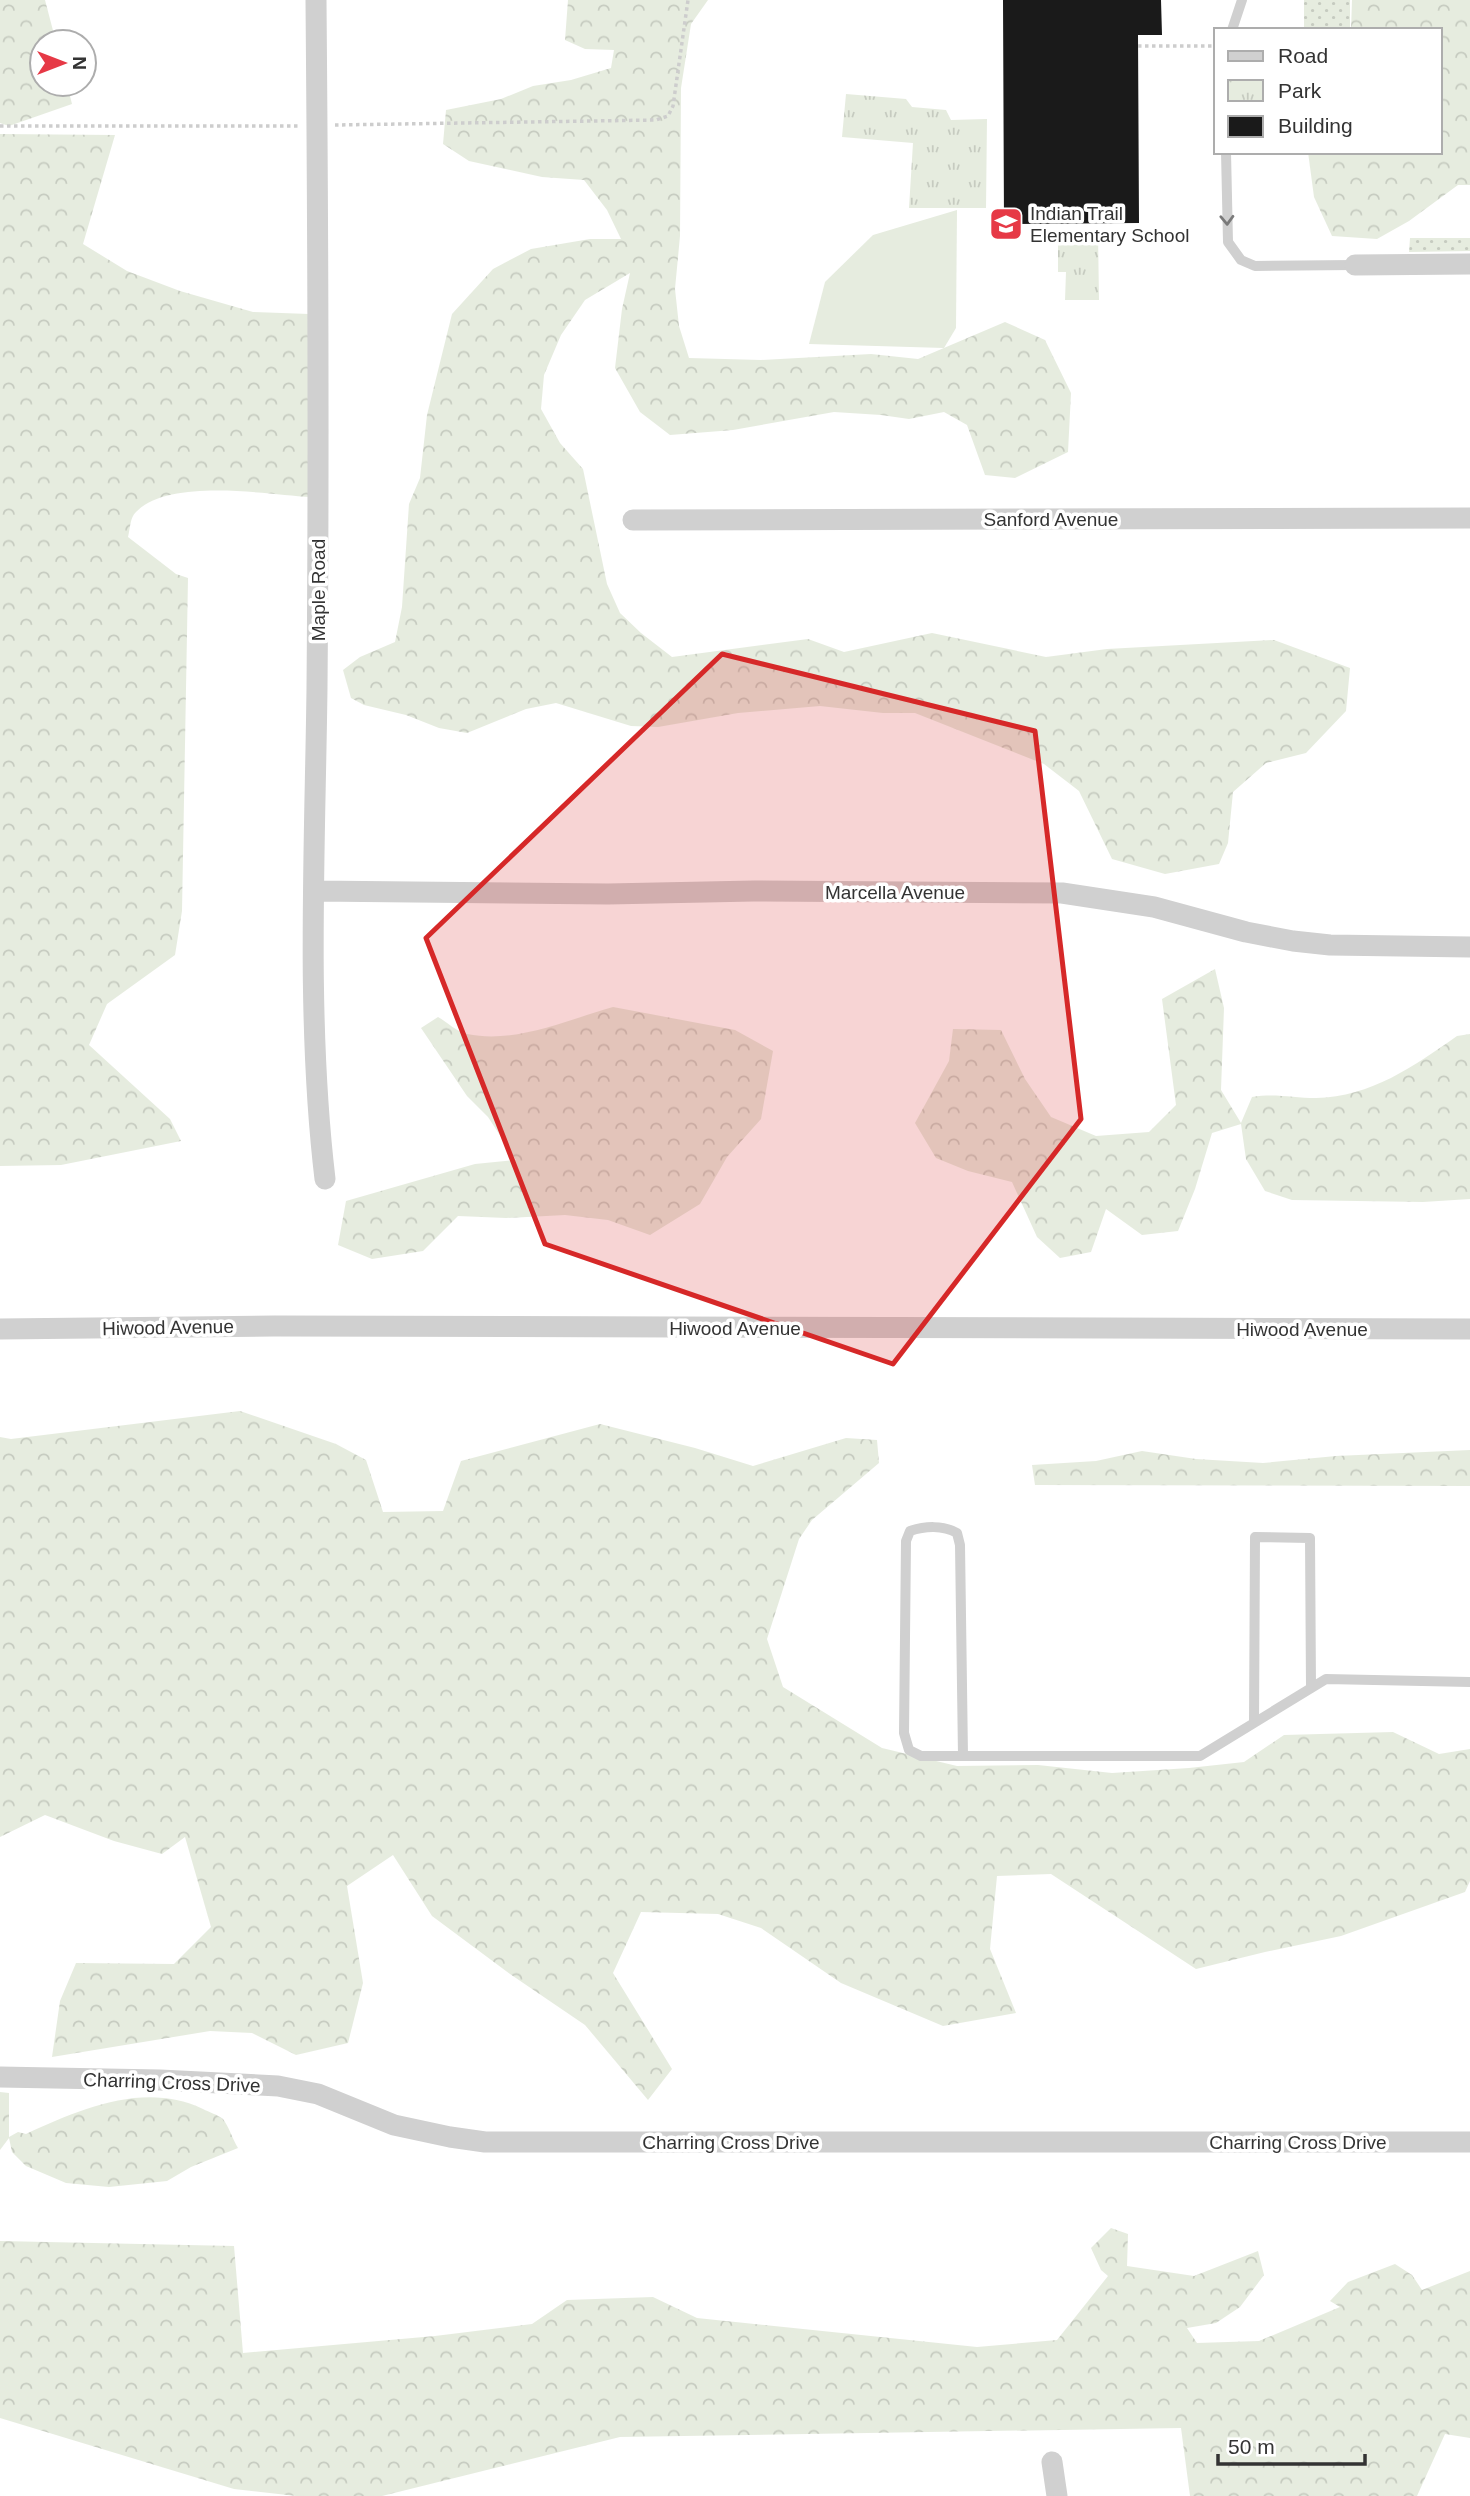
<svg xmlns="http://www.w3.org/2000/svg" width="1470" height="2496" viewBox="0 0 1470 2496" font-family="Arial,sans-serif">
  <style>
    .grass { fill: url(#grass-dots) }
    .forest { fill: url(#forest-crowns) }
    .park { fill: url(#park-tufts) }
    .pitch { fill: #e6ecdf }
    .building { fill: #1a1a1a }
    .lines { fill: none; stroke-linecap: round; stroke-linejoin: round }
    .path { stroke: #cdcdcd; stroke-width: 3.5; stroke-dasharray: 3.5 3.5; stroke-linecap: butt }
    .service { stroke: #d0d0d0; stroke-width: 10 }
    .minor { stroke: #d0d0d0; stroke-width: 21 }
    .oneway { stroke: #7a7a7a }
    .marked { fill: #d62828; fill-opacity: 0.2; stroke: #d62828; stroke-width: 5; stroke-linejoin: round }
    .labels { text-anchor: middle; stroke-width: 7; stroke-linejoin: round; paint-order: stroke }
    .poi-label { font-size: 19px; fill: #333; stroke: #fff; text-anchor: start }
    .street-label { font-size: 19px; fill: #333; stroke: #fff }
  </style>
  <defs>
    <pattern id="grass-dots" width="8" height="8" patternUnits="userSpaceOnUse" patternTransform="scale(1.75)"><rect width="8" height="8" fill="#e6ecdf"/><path d="M2 2h.1M6 6h.1" fill="none" stroke="#c6cbc0" stroke-width="1.8" stroke-linecap="round"/></pattern>
    <pattern id="forest-crowns" width="20" height="18" patternUnits="userSpaceOnUse" patternTransform="scale(1.75)"><rect width="20" height="18" fill="#e6ecdf"/><path d="M2 6a3 3 0 1 1 6 0M12 15a3 3 0 1 1 6 0" fill="none" stroke="#c6cbc0"/></pattern>
    <pattern id="park-tufts" width="24" height="20" patternUnits="userSpaceOnUse" patternTransform="scale(1.75)"><rect width="24" height="20" fill="#e6ecdf"/><path d="M3 7l-1-3M5 7V3M7 7l1-3M15 17l-1-3M17 17v-4M19 17l1-3" fill="none" stroke="#c6cbc0"/></pattern>
  </defs>
  <rect width="100%" height="100%" fill="#fff"/>
  <path class="grass" d="M1304 0H1350V30H1304Z
    M1410 238H1470V251L1409 252Z"/>
  <path class="forest" d="M0 0H45L56 42H42V84H67L72 104 9 126 0 123Z
    M568 0H708L691 24 681 88 680 236 675 289 679 326 689 358 761 360 871 354 918 359 1005 322 1045 340 1071 393 1068 452 1015 478 985 475 967 425 944 412 909 419 881 415 834 412 733 430 670 435 640 412 615 368 622 309 630 273 585 300 561 335 544 375 541 409 560 443 583 469 607 584 620 613 641 633 672 657 808 639 844 652 932 633 1046 657 1107 649 1274 640 1350 668 1346 711 1306 753 1266 763 1233 792 1228 843 1219 864 1165 874 1112 859 1079 791 1044 764 915 713H883L820 706 738 713 658 727 631 726 556 703 526 709 467 733 439 728 406 715 364 705 351 698 343 670 360 657 395 642 402 607 409 504 420 478 427 415 452 314 493 269 531 249 590 239H621L607 210 584 180 542 177 469 161 443 144 446 110 501 99 533 86 571 80 611 68 614 50 585 49 565 40Z
    M1352 0H1470V185H1458L1409 221 1377 239 1332 236 1314 197 1308 152H1440V30H1351Z
    M0 134 115 135 83 244 127 271 180 291 253 312 309 314 310 497C265 494 169 478 136 512 130 517 130 529 128 537L176 574 188 578 182 911 175 955 107 1004 89 1045 170 1119 181 1141 61 1165 0 1166Z
    M1215 969 1224 1008 1221 1090 1241 1123 1252 1097C1275 1093 1293 1098 1316 1098 1371 1097 1414 1066 1457 1036L1470 1034V1199L1423 1202 1292 1200 1265 1191 1246 1159 1241 1124 1212 1133 1195 1189 1178 1231 1142 1235 1106 1209 1091 1252 1060 1258 1037 1237 1012 1182 968 1171 936 1158 915 1123 949 1061 953 1029 1001 1030 1025 1079 1051 1117 1096 1136 1149 1132 1176 1105 1162 999Z
    M613 1007 735 1030 773 1051 761 1119 727 1157 700 1204 650 1235 608 1220 565 1215 506 1218 458 1216 423 1251 372 1259 338 1245 346 1201 475 1164 516 1160 488 1117 467 1096 421 1028 438 1017C447 1022 457 1032 467 1034 516 1044 567 1020 613 1007Z
    M240 1411 336 1444 366 1460 383 1512 443 1511 461 1461 600 1424 695 1448 753 1466 846 1438 877 1440 879 1463 812 1520 799 1539 767 1639 783 1687 882 1748 957 1766 1038 1765 1112 1773 1189 1768 1244 1762 1284 1735 1393 1732 1439 1754 1470 1749V1881L1465 1892 1341 1936 1265 1952 1196 1969 1051 1874 997 1876 990 1949 1016 2013 943 2026 841 1983 761 1928 718 1914 641 1912 613 1973 672 2069 648 2100 585 2025 510 1974 432 1916 393 1855 347 1886 363 1983 348 2043 296 2055 252 2033 210 2031 52 2057 60 2001 76 1963 174 1964 211 1927 185 1837 162 1854 114 1841 45 1815 0 1837V1437L11 1439Z
    M1470 1450V1486L1035 1485 1032 1465 1096 1461 1142 1451 1196 1459 1263 1463 1336 1456Z
    M0 2092 9 2093V2137L18 2132 26 2134C81 2109 144 2081 203 2109 209 2112 218 2115 223 2119 229 2127 233 2140 238 2148L191 2167 167 2181 109 2187 66 2183 26 2166 12 2152 9 2138 0 2150Z
    M1111 2228 1128 2234 1127 2266 1194 2276 1258 2251 1264 2275 1240 2307 1216 2323 1187 2328 1197 2343 1259 2341 1340 2307 1330 2301 1348 2282 1395 2264 1412 2275 1422 2290 1470 2271V2438L1445 2434 1417 2496H1190L1181 2428 620 2437 382 2496H296L234 2489 0 2418V2241L234 2246 243 2353 435 2336 532 2324 567 2300 653 2297 697 2318 977 2347 1057 2340 1108 2276 1101 2270 1091 2248Z"/>
  <path class="park" d="M846 94 906 99 912 107 946 110 951 120 987 119 986 208H909L913 143 842 137Z
    M1058 232 1098 233 1099 300H1065L1066 272H1058Z"/>
  <path class="pitch" d="M957 210 956 328 944 348 809 344 825 282 873 235Z"/>
  <path class="building" d="M1003 0H1161L1162 35H1138L1139 223 1004 224Z"/>
  <g class="lines">
    <path class="path" d="M1138 46H1215
      M335 125 656 120 668 116 673 106 688 0
      M0 126H299"/>
    <path class="service" d="M1232 30 1242 0
      M1226 152 1228 242 1241 260 1255 266 1355 265
      M1254 1723 1255 1537 1310 1538 1311 1688
      M963 1756 960 1545 957 1533C943 1525 925 1526 910 1531L906 1541 904 1733 909 1750 921 1756H1200L1326 1679 1470 1682"/>
    <path class="minor" d="M316 0C318 229 319 459 317 688 315 850 306 1019 325 1179
      M1355 265 1470 264
      M633 520 1470 518
      M315 891 608 894 754 891 1062 893 1154 907 1246 932 1293 941 1330 945 1470 947
      M0 1329 274 1326 1470 1329
      M0 2077 160 2080 278 2086 318 2094 394 2125 450 2137 485 2142H1470
      M1052 2462 1057 2496"/>
  </g>
  <defs><path id="oneway-chevron" d="M-2-3.5L2.5 0L-2 3.5" fill="none" stroke-width="1.6" stroke-linecap="round" stroke-linejoin="round" transform="scale(1.75)"/></defs>
  <use class="oneway" href="#oneway-chevron" transform="translate(1227 220) rotate(88)"/>
  <path class="marked" d="M722 654 1035 731 1081 1119 893 1364 545 1244 426 938Z"/>
  <defs>
    <symbol id="school-square" viewBox="-11 -11 22 22"><rect x="-9" y="-9" width="18" height="18" rx="4" fill="#e63946" stroke="#fff"/><path d="M0-5L7-2L0 1L-7-2ZM-4 1L0 2.5L4 1V4Q0 6-4 4Z" fill="#fff"/></symbol>
  </defs>
  <g fill-rule="evenodd">
    <use href="#school-square" x="987" y="205" width="38" height="38"/>
  </g>
  <g class="labels">
    <g class="poi-label">
      <text x="1030" y="220">Indian Trail<tspan x="1030" dy="22">Elementary School</tspan></text>
    </g>
    <g class="street-label">
      <text x="1051" y="526">Sanford Avenue</text>
      <text transform="translate(318 590) rotate(-90)" y="7">Maple Road</text>
      <text x="895" y="899">Marcella Avenue</text>
      <text transform="translate(168 1327) rotate(-1)" y="7">Hiwood Avenue</text>
      <text x="735" y="1335">Hiwood Avenue</text>
      <text x="1302" y="1336">Hiwood Avenue</text>
      <text transform="translate(172 2082) rotate(2)" y="7">Charring Cross Drive</text>
      <text x="731" y="2149">Charring Cross Drive</text>
      <text x="1298" y="2149">Charring Cross Drive</text>
    </g>
  </g>
  <rect x="1214" y="28" width="228" height="126" fill="#ffffff" stroke="#adadad" stroke-width="2"/>
  <rect x="1228" y="51" width="35" height="10" fill="#d0d0d0" stroke="#adadad" stroke-width="2"/>
  <text x="1278" y="63" font-size="21" fill="#333333">Road</text>
  <rect x="1228" y="80" width="35" height="21" fill="url(#park-tufts)" stroke="#adadad" stroke-width="2"/>
  <text x="1278" y="98" font-size="21" fill="#333333">Park</text>
  <rect x="1228" y="116" width="35" height="21" fill="#1a1a1a" stroke="#adadad" stroke-width="2"/>
  <text x="1278" y="133" font-size="21" fill="#333333">Building</text>
  <g transform="translate(63 63) rotate(90)"><circle r="33" fill="#ffffff" stroke="#adadad" stroke-width="2"/>
  <path d="M0-5L12 26L0 18L-12 26Z" fill="#e63946"/>
  <text y="-10" font-size="19" font-weight="bold" text-anchor="middle" fill="#333333">N</text>
  </g>
  <path d="M1218 2454v10h147v-10" fill="none" stroke="#333333" stroke-width="3.5"/>
  <text x="1228" y="2454" font-size="21" fill="#333333" stroke="#ffffff" stroke-width="5" paint-order="stroke">50 m</text>
</svg>
